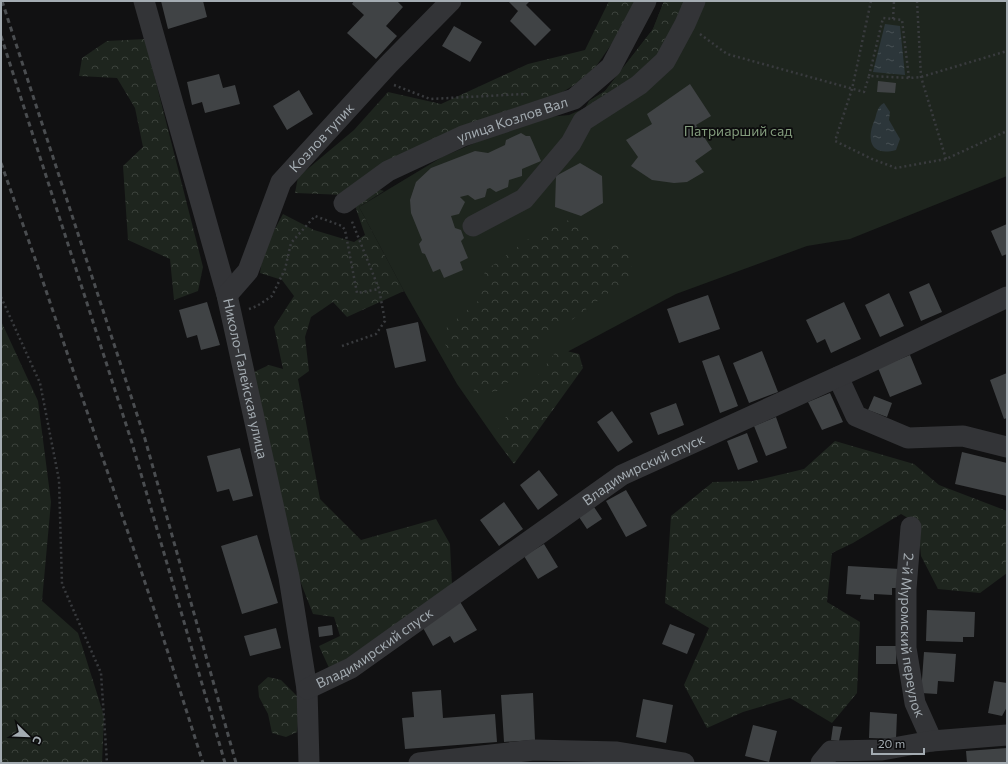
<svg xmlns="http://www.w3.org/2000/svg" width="1008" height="764" viewBox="0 0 1008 764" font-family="Commissioner,sans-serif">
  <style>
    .green { fill: #1e251e }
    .forest { fill: url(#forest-crowns) }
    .water { fill: url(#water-ripples) }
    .building { fill: #404345 }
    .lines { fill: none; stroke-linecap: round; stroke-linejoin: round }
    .path { stroke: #393b3e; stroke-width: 2.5; stroke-dasharray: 2 3; stroke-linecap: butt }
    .minor { stroke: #333437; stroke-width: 21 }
    .rail { stroke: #4a4d50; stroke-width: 3; stroke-dasharray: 5 4; stroke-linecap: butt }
    .labels { text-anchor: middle; stroke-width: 3.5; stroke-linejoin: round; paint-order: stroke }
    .street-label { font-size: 14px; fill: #a4acb2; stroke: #0c0c0d }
    .park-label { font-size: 14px; fill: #829b7c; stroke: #0c0c0d }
  </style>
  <defs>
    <pattern id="forest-crowns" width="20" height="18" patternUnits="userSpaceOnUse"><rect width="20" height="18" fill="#1e251e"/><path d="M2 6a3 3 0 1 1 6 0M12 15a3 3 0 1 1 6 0" fill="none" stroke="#3c423c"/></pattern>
    <pattern id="water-ripples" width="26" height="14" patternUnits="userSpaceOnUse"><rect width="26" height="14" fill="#2c363a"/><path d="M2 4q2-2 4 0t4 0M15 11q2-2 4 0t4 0" fill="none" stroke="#485054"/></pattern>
  </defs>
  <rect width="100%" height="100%" fill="#111112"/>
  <path class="green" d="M664 1H1007V176L850 239 807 246 676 294 569 351 496 440 457 384 404 291 359 207 442 157 484 139 547 117 569 115 585 108 589 101 605 91 653 29Z"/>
  <path class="forest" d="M609 1H636L631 16 590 75 550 100 345 195 295 193 298 177 354 130 388 92 441 104 528 64 585 50Z
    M664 1H684L657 56 629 82 588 108 589 101 605 91 653 29Z
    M145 39 203 267 198 291 174 300 170 259 128 240 123 166 143 147 135 108 117 78 79 76 82 58 107 41Z
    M377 189 384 191 359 207 404 291 347 317 333 302 311 317 305 337 309 371 298 379 320 499 361 540 436 519 450 544 452 585 330 670 319 646 340 636 334 617 313 614 295 568 252 373 269 365 283 369 274 327 294 296 282 280 260 273 263 251 283 214 314 230 354 242 365 235 354 203Z
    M575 218 592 242 616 239 628 250 633 275 543 341 537 359 497 391 476 394 443 341 447 327 478 301 485 271 542 229Z
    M1 321 38 401 51 502 42 601 78 633 104 716 102 763H1Z
    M558 349 579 354 583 368 514 464 496 440 499 426Z
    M835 441 914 464 939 485 1007 511V573L980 593 938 589 921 556 918 524 901 514 853 543 832 553 827 602 860 622 857 693 832 723 790 698 743 712 707 728 684 685 709 628 665 603 671 516 713 482 753 481 804 469Z
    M268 677 281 680 300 699 297 732 286 737 272 733 268 714 259 697 258 686Z"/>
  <path class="water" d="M885 24 900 26 905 75 873 72Z
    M884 103 890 112 889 120 900 139 896 150C870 157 866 139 875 119 877 113 877 107 884 103Z"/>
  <path class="building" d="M161 1H203L207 17 168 29Z
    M354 1H397L403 7 386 26 397 36 376 59 347 33 364 15 352 4Z
    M508 1H530L526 5 551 30 535 46 510 21 518 11Z
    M454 26 482 42 470 62 442 46Z
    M219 74 223 88 235 85 240 104 205 113 202 102 192 105 187 82Z
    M878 81 896 83 895 93 877 92Z
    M690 84 711 116 696 125 712 149 695 161 704 172 687 182 674 183 652 180 631 166 638 157 626 140 652 124 647 114Z
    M299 90 313 114 287 130 273 106Z
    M521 133 526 136H530L541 161 522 169V176L509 180 508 187 496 192 490 188 487 189 485 197 475 200 468 195 460 197 465 202 459 214 451 216 455 228 461 230 464 238 461 241 468 258 460 262 463 270 444 278 440 269 433 272 425 254 422 253 419 244 422 240 411 213 410 200 416 182 431 168 475 151 488 153 505 145 506 140Z
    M580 163 602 176 603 203 581 216 555 207 556 176Z
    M1007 224V254L1002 256 991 231Z
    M929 283 942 312 921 321 909 292Z
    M889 293 904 326 880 337 865 305Z
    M708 295 720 329 679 343 667 309Z
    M207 302 220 345 201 350 197 335 187 338 179 310Z
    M844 302 861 339 831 353 825 339 817 343 806 320Z
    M418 322 426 361 395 368 386 329Z
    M762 351 778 392 749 403 733 363Z
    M719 355 738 406 720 413 702 361Z
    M910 355 922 384 890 397 878 368Z
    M1007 373V418L1004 419 990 380Z
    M830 393 843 422 822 430 808 402Z
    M874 396 892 403 887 417 868 410Z
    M676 403 684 425 658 435 650 413Z
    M612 411 633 442 618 452 597 422Z
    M776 417 787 448 766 456 754 426Z
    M747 433 758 462 738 470 727 441Z
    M240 448 253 496 233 501 229 489 217 492 207 456Z
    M962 452 1007 463V496L955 484Z
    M539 470 558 495 538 510 520 485Z
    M626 490 647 526 626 537 606 501Z
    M504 502 523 529 499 546 480 520Z
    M592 504 602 519 587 529 577 514Z
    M257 535 278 603 242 614 221 546Z
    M544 544 558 567 538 579 524 556Z
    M848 566 900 569 899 588H892V595L874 594V600L860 599 861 595 846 594Z
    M459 600 477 630 454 643 450 636 433 646 422 626Z
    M927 610 975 612 974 637H963V642L926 641Z
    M670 624 695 634 687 654 662 644Z
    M332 625 333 635 319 637 318 627Z
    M276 628 281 648 250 656 244 636Z
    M876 646H897L896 664H876Z
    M924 652 956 654 954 682 938 681 937 694 921 693Z
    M994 681 1007 683V707L1002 716 988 713Z
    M441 690 443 718 495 714 497 742 405 749 402 718 414 717 412 692Z
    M533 693 535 740 504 742 501 695Z
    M643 699 673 705 666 743 636 737Z
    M870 712 897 714 896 739 869 738Z
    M753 725 777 731 769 762 745 756Z
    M833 726 842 727 839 741 831 740Z
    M1007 748V763H967L966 751Z"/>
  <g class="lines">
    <path class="path" d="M871 1 852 89 835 141 872 159 896 168 946 159 1007 131
      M917 1 921 77 946 159
      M893 19 894 1
      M700 34 727 54 864 92 869 76 909 78 921 77 1007 51
      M869 76 883 18 902 20 909 78
      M394 85 430 99 524 94
      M1 297 40 383 59 480 62 584 101 673 107 763
      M249 309 257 306 272 296 285 269 291 243 315 216 342 226 345 230 357 293 379 289
      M342 346 376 334 385 321 379 289 351 219"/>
    <g class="minor">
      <path id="s1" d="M144 1 227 295 289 577 307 689 309 763"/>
      <path id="s2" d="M344 203 388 171 463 136 574 99 611 67 646 1"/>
      <path d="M473 226 524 199 571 143 583 121 639 85 665 61 685 24 695 1"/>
      <path id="s3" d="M227 295 248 271 281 182 388 65 451 1"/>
      <path d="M838 377 856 416 908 438 963 436 1007 447"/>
      <path id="s4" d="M911 527 906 589V648L915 703 932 741"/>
      <path id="s5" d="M307 689 351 668 622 475 864 365 1007 297"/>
      <path d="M419 763 534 750 617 752 684 763"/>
      <path d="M821 763 831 751 882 750 932 741 1007 735"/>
    </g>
    <path class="rail" d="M2 1 145 439 236 763
      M1 36 132 443 225 763
      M1 163 38 267 156 615 203 763"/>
  </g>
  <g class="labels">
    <g class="street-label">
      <text dy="5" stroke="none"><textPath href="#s2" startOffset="189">улица Козлов Вал</textPath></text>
      <text dy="5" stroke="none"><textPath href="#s3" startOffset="187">Козлов тупик</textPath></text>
      <text dy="5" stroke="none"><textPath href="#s1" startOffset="391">Николо-Галейская улица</textPath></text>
      <text dy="5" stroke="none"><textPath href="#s5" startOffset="403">Владимирский спуск</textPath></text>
      <text dy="5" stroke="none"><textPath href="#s4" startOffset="109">2-й Муромский переулок</textPath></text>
      <text dy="5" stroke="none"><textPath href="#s5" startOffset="79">Владимирский спуск</textPath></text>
    </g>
    <g class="park-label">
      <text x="738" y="136">Патриарший сад</text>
    </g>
  </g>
  <rect width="1008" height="764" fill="none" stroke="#a4acb2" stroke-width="4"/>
  <g transform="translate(28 736) rotate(113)" stroke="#0c0c0d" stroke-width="3" paint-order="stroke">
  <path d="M0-3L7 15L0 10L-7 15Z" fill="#a4acb2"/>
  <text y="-6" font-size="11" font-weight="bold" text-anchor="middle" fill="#a4acb2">С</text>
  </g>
  <path d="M872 748v6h52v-6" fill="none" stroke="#a4acb2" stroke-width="2"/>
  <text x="878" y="748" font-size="12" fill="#a4acb2" stroke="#0c0c0d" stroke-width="3" paint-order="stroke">20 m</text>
</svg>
